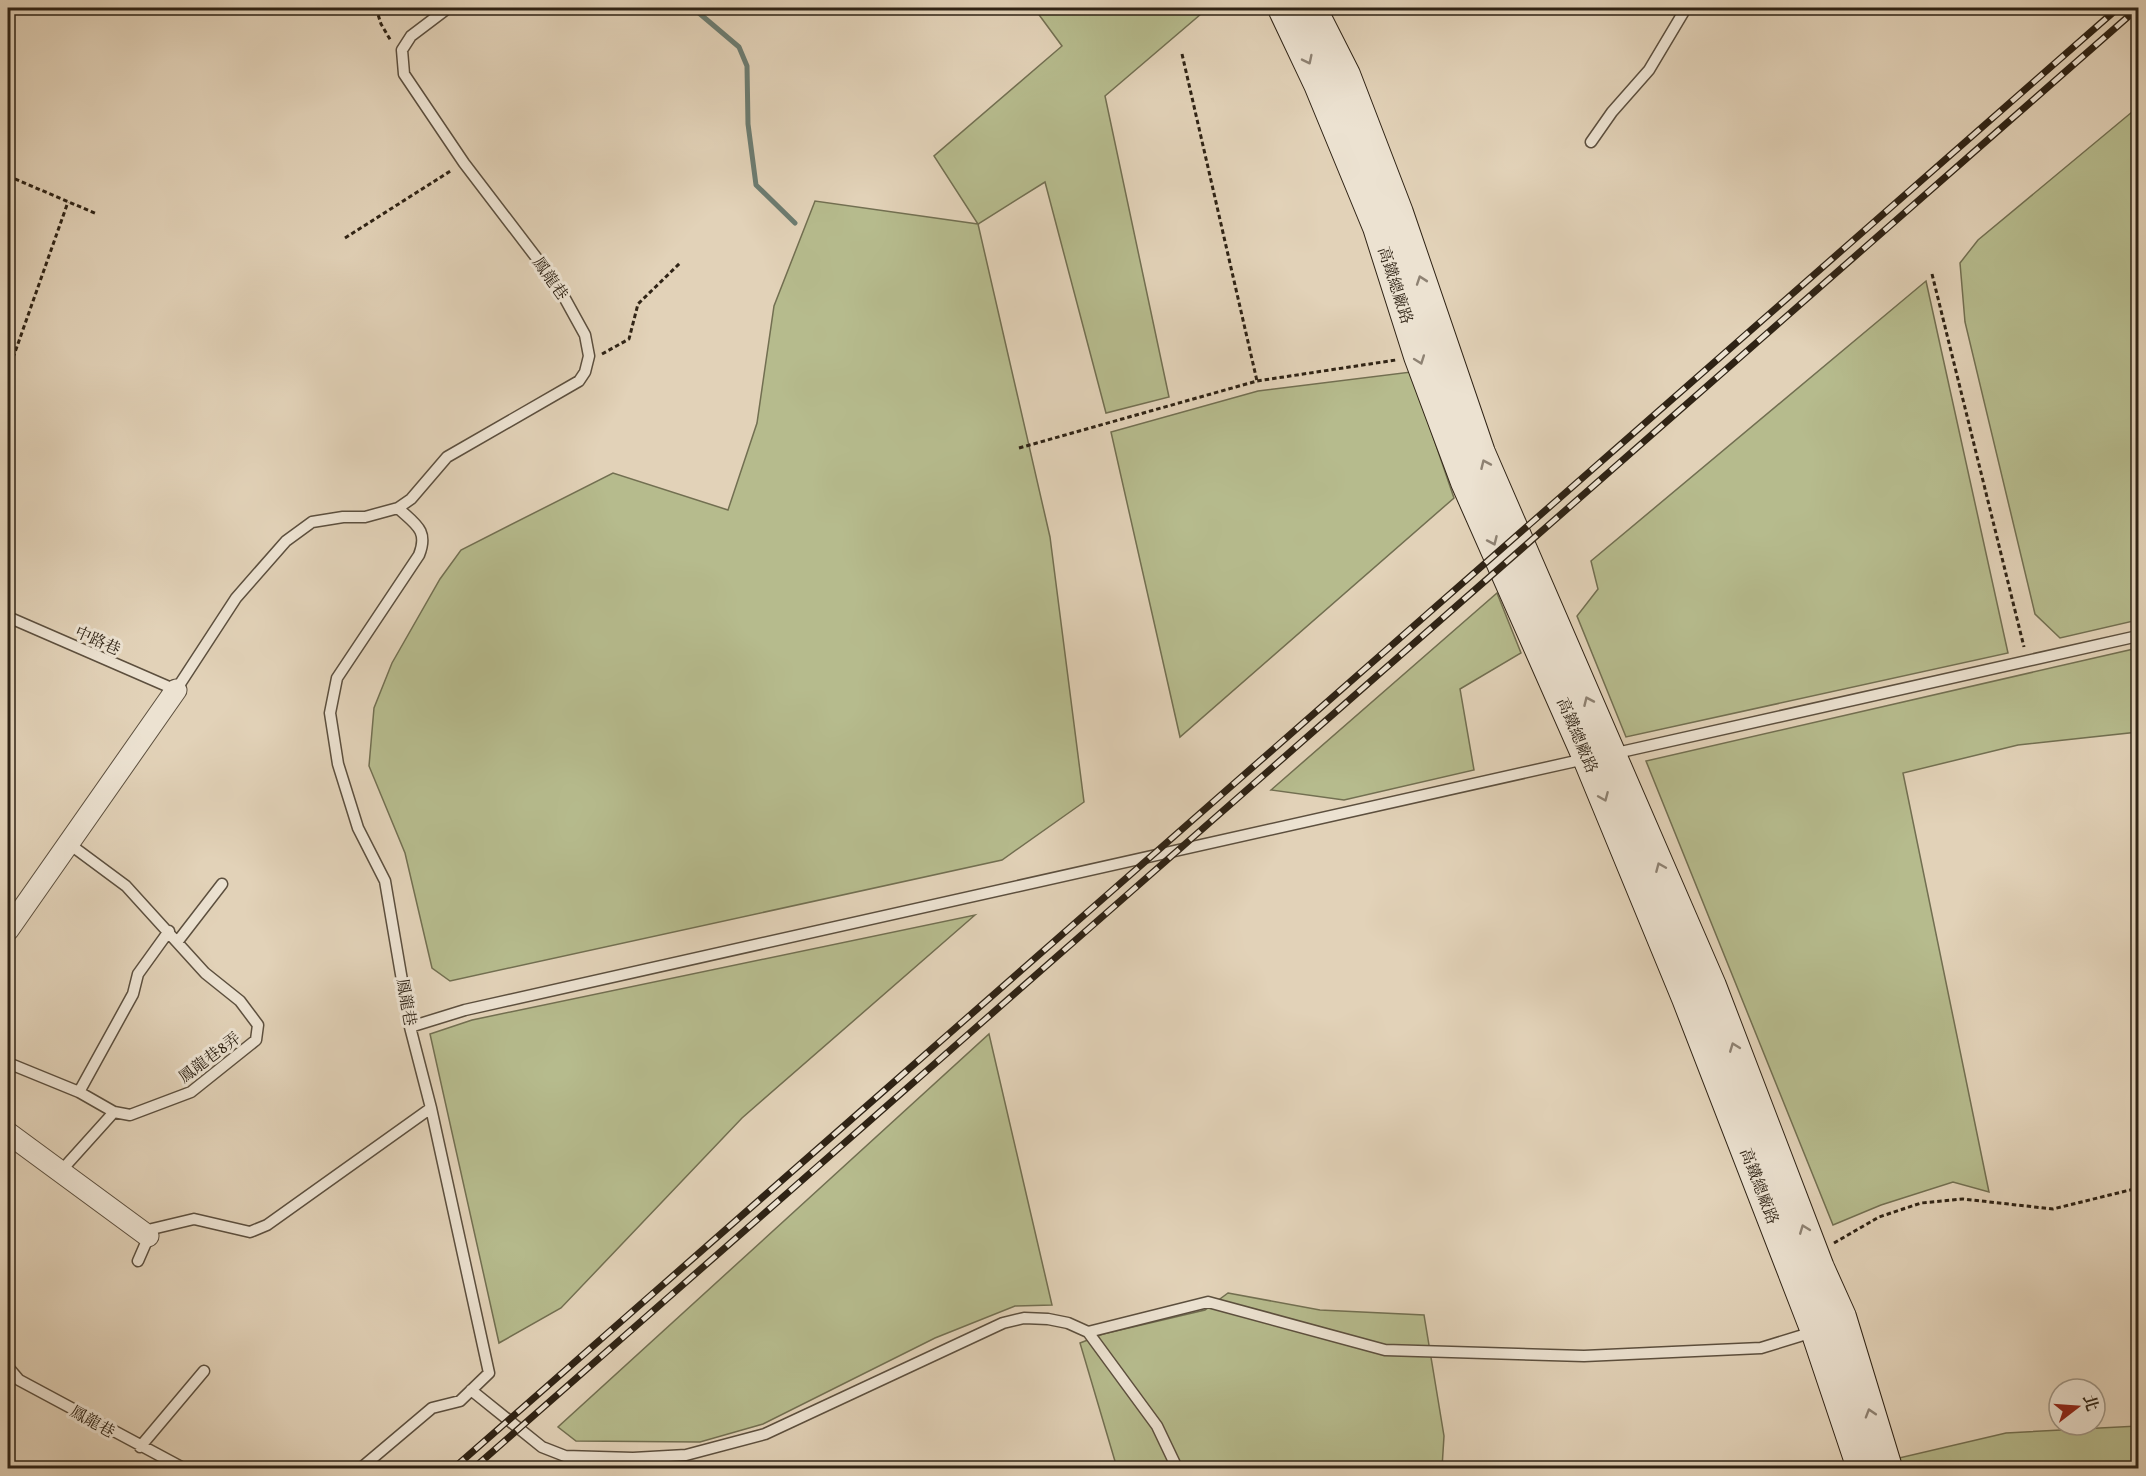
<svg xmlns="http://www.w3.org/2000/svg" width="2146" height="1476" viewBox="0 0 2146 1476" font-family="Vollkorn,'Noto Serif TC',serif">
  <style>
    .green { fill: #b6bb8d; stroke: #726f51; stroke-width: 1.5 }
    .lines { fill: none; stroke-linecap: round; stroke-linejoin: round }
    .stream { stroke: #6c7c71; stroke-width: 5 }
    .lane-casing { stroke: #5c4f3e; stroke-width: 13 }
    .street-casing { stroke: #5c4f3e; stroke-width: 23 }
    .secondary-casing { stroke: #2f2315; stroke-width: 32 }
    .path { stroke: #2f2315; stroke-width: 3; stroke-dasharray: 4.5 3; stroke-linecap: butt }
    .lane { stroke: #ece2d1; stroke-width: 10 }
    .street { stroke: #ece2d1; stroke-width: 21 }
    .secondary { stroke: #ece2d1; stroke-width: 30 }
    .rail-casing { stroke: #2f2315; stroke-width: 7 }
    .rail { stroke: #ece2d1; stroke-width: 4.5; stroke-dasharray: 14; stroke-linecap: butt }
    .oneway { stroke: #8e8273 }
    .labels { text-anchor: middle; stroke-width: 6; stroke-linejoin: round; paint-order: stroke }
    .street-label { font-size: 16px; fill: #2f2315; stroke: #ece2d1 }
  </style>
  <rect width="100%" height="100%" fill="#e2d2b8"/>
  <filter id="stains"><feTurbulence type="fractalNoise" baseFrequency=".00333" numOctaves="4"/><feColorMatrix values="0 0 0 0 .2 0 0 0 0 .09 0 0 0 0 .02 0 0 0 .5 -.17"/></filter>
  <radialGradient id="worn" r=".72"><stop offset=".6" stop-color="#630" stop-opacity="0"/><stop offset="1" stop-color="#630" stop-opacity=".3"/></radialGradient>
  <path class="green" d="M1034 8H1208L1105 96 1169 397 1106 413 1045 182 978 224 1050 537 1084 802 1002 860 450 981 432 968 405 853 369 766 374 708 392 663 440 579 461 550 613 473 728 510 757 423 774 306 815 201 978 224 934 156 1062 46Z
    M2138 107V620L2060 638 2035 614 1965 322 1960 263 1978 240Z
    M1926 281 2008 653 1626 737 1577 616 1598 589 1591 561Z
    M1411 372 1454 498 1180 737 1111 432 1258 391Z
    M1497 593 1521 653 1460 689 1474 770 1344 800 1271 790Z
    M2138 648V732L2018 745 1903 773 1989 1192 1953 1182 1881 1205 1833 1225 1646 761Z
    M975 915 742 1118 561 1308 499 1343 430 1034 472 1020Z
    M989 1034 1052 1305 1015 1306 935 1338 763 1424 700 1442 576 1441 558 1427Z
    M1228 1293 1320 1310 1424 1315 1444 1436 1442 1468H1117L1080 1343 1103 1334 1205 1310Z
    M2138 1426V1468H1903L1899 1458 2006 1433Z"/>
  <g class="lines">
    <path class="stream" d="M693 8 739 47 747 66 748 124 756 185 795 223"/>
    <defs>
      <path id="lane" d="M1591 142 1612 112 1649 70 1686 8
        M8 617 176 690 236 598 286 541 312 522 343 517H365L398 508 411 499 447 457 579 381 585 372 589 356 585 335 558 286 464 163 404 74 402 50 411 36 448 8
        M1612 754 2138 636
        M178 941 222 884
        M410 1027 465 1010 1585 759
        M8 1063 79 1092 114 1112 130 1115 191 1092 256 1040 258 1025 240 1001 205 973 126 886 68 843
        M79 1092 133 994 138 974 169 931
        M60 1172 114 1112
        M138 1261 152 1229 194 1219 250 1232 267 1225 431 1108
        M1088 1332 1208 1302 1385 1350 1584 1356 1761 1348 1813 1332
        M8 1367 19 1380 183 1468
        M471 1390 542 1447 565 1456 633 1458 686 1455 765 1434 1003 1323 1024 1318 1048 1319 1068 1323 1088 1332 1157 1426 1177 1468
        M140 1447 204 1371
        M361 1468 432 1408 460 1401 489 1373 431 1108 410 1027 385 881 358 828 338 764 330 713 337 678 419 555C429 530 415 524 398 508"/>
      <path id="street" d="M8 930 176 690
        M8 1133 148 1236"/>
      <path id="secondary" d="M1283 8 1319 84 1378 227 1419 356 1466 482 1588 758 1687 998 1816 1331 1862 1468
        M1311 8 1345 75 1398 213 1480 453 1711 986 1819 1268 1841 1317 1887 1468"/>
    </defs>
    <use href="#lane" class="lane-casing"/>
    <use href="#street" class="street-casing"/>
    <use href="#secondary" class="secondary-casing"/>
    <path class="path" d="M376 8 381 24 391 41
      M1182 54 1257 381
      M8 176 97 214
      M345 238 452 170
      M1932 274 2024 647
      M602 354 629 339 638 304 680 263
      M8 372 68 202
      M1019 448 1257 381 1396 360
      M1834 1243 1879 1217 1921 1203 1963 1199 2053 1209 2138 1188"/>
    <use href="#lane" class="lane"/>
    <use href="#street" class="street"/>
    <use href="#secondary" class="secondary"/>
    <defs>
      <path id="rail" d="M454 1468 2118 8
        M474 1468 2138 8"/>
    </defs>
    <use href="#rail" class="rail-casing"/>
    <use href="#rail" class="rail"/>
  </g>
  <defs><path id="oneway-chevron" d="M-2-3.5L2.5 0L-2 3.5" fill="none" stroke-width="1.6" stroke-linecap="round" stroke-linejoin="round" transform="scale(1.5)"/></defs>
  <g class="oneway">
    <use href="#oneway-chevron" transform="translate(1308 60) rotate(64)"/>
    <use href="#oneway-chevron" transform="translate(1421 280) rotate(-109)"/>
    <use href="#oneway-chevron" transform="translate(1420 360) rotate(70)"/>
    <use href="#oneway-chevron" transform="translate(1485 464) rotate(-114)"/>
    <use href="#oneway-chevron" transform="translate(1493 541) rotate(66)"/>
    <use href="#oneway-chevron" transform="translate(1588 701) rotate(-114)"/>
    <use href="#oneway-chevron" transform="translate(1604 797) rotate(67)"/>
    <use href="#oneway-chevron" transform="translate(1660 867) rotate(-113)"/>
    <use href="#oneway-chevron" transform="translate(1734 1047) rotate(-111)"/>
    <use href="#oneway-chevron" transform="translate(1804 1229) rotate(-111)"/>
    <use href="#oneway-chevron" transform="translate(1870 1413) rotate(-107)"/>
  </g>
  <g class="labels">
    <g class="street-label">
      <text transform="translate(551 278) rotate(55)" y="6">鳳龍巷</text>
      <text transform="translate(1396 285) rotate(72)" y="6">高鐵總廠路</text>
      <text transform="translate(98 640) rotate(24)" y="6">中路巷</text>
      <text transform="translate(1578 735) rotate(67)" y="6">高鐵總廠路</text>
      <text transform="translate(407 1002) rotate(80)" y="6">鳳龍巷</text>
      <text transform="translate(209 1057) rotate(-37)" y="6">鳳龍巷8弄</text>
      <text transform="translate(1760 1186) rotate(69)" y="6">高鐵總廠路</text>
      <text transform="translate(93 1421) rotate(29)" y="6">鳳龍巷</text>
    </g>
  </g>
  <rect width="2146" height="1476" fill="none" stroke="#e2d2b8" stroke-width="30"/>
  <rect x="9" y="9" width="2128" height="1458" fill="none" stroke="#2f2315" stroke-width="3"/>
  <rect x="15" y="15" width="2116" height="1446" fill="none" stroke="#2f2315" stroke-width="1.5"/>
  <g transform="translate(2077 1407) rotate(73)"><circle r="28" fill="#ece2d1" stroke="#a09686" stroke-width="1.5"/>
  <path d="M0-4.5L10 22L0 15L-10 22Z" fill="#8f2418"/>
  <text y="-9" font-size="16" font-weight="bold" text-anchor="middle" fill="#2f2315">北</text>
  </g>
  <rect width="100%" height="100%" filter="url(#stains)"/>
  <rect width="100%" height="100%" fill="url(#worn)"/>
</svg>
